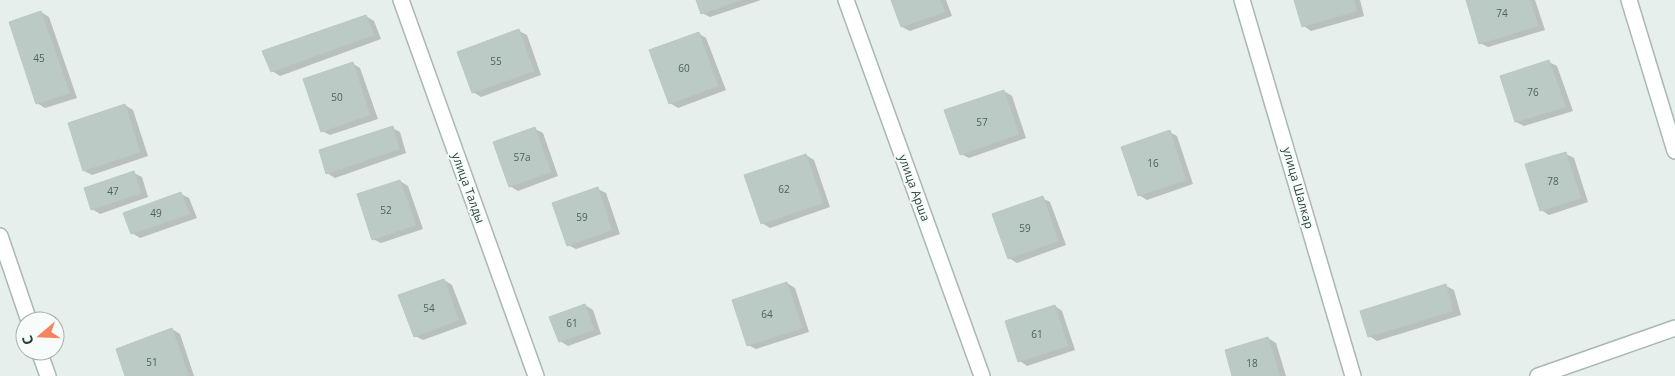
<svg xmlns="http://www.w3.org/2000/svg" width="1675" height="376" viewBox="0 0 1675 376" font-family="'Open Sans',sans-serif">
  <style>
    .shadow { fill: #0003 }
    .building { fill: #bbcac4; stroke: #b8c9c2 }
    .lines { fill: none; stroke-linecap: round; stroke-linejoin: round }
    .street-casing { stroke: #a8b8b2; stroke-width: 18 }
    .street { stroke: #fff; stroke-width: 15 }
    .labels { text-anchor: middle; stroke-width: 4; stroke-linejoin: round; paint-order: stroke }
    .number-label { font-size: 10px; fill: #4a645c }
    .street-label { font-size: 12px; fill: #24423a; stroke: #f7fbf9 }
  </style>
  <rect width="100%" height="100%" fill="#e6efeb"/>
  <path class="shadow" d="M698 0H761L710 17 702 13Z
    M893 0H946L952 16 910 31 902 27Z
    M1295 0H1360L1364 16 1311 31 1304 26Z
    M1468 0H1535L1545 30 1488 47 1480 43Z
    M41 12 49 17 77 98 45 108 37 103Z
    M366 16 374 21 381 39 280 76 272 71Z
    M519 31 527 35 541 75 481 97 473 92Z
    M698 33 706 38 726 90 678 108 670 103Z
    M1549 62 1557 66 1573 111 1524 126 1516 122Z
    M352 63 360 68 378 119 330 135 322 131Z
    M1004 91 1012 96 1026 138 969 158 961 154Z
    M125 105 133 110 148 156 92 175 84 171 69 124Z
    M392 128 400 132 406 153 335 178 327 173Z
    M535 129 543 133 558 176 518 191 510 186Z
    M1169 132 1177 136 1193 184 1147 200 1139 195Z
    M1566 154 1574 158 1588 202 1549 215 1541 210Z
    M806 155 814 160 830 207 770 228 762 223Z
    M134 173 142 177 148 197 100 214 92 209Z
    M400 181 408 186 423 229 381 243 373 239Z
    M598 189 606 193 620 234 576 249 568 245Z
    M181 194 189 198 197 218 140 238 132 233Z
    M1042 198 1050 202 1066 245 1017 263 1009 258Z
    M444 280 452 285 467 324 423 340 415 336Z
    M787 283 795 288 809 332 756 349 748 345Z
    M1446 286 1454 290 1461 315 1377 341 1369 336Z
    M585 305 593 310 601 334 568 346 560 341Z
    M1055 306 1062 311 1075 350 1027 366 1020 361Z
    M172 329 180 334 194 376H126Z
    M1268 338 1276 343 1286 376H1233Z"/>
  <path class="building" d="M696 0H741L701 14Z
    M891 0H940L945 12 901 27Z
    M1294 0H1354L1357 11 1302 27Z
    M1466 0H1530L1538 26 1479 44Z
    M41 11 70 93 36 104 9 22Z
    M366 15 374 35 271 72 262 51Z
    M519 29 534 71 472 93 457 52Z
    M699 32 718 86 669 104 649 50Z
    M1549 60 1566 107 1515 122 1500 76Z
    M353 62 370 115 321 132 303 79Z
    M1004 90 1019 134 960 155 944 110Z
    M125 104 140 152 83 171 68 123Z
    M393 126 399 149 326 174 319 150Z
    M535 127 551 172 509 187 493 142Z
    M1170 130 1186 180 1138 196 1121 147Z
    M1566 152 1581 198 1540 211 1525 164Z
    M806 154 823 203 761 224 744 175Z
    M134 171 141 193 91 210 84 188Z
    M400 180 416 225 372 240 357 194Z
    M598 187 612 230 567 246 552 203Z
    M181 192 190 214 131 234 123 213Z
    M1043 196 1058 241 1008 259 992 214Z
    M444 279 459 320 414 337 398 295Z
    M787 282 802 328 747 346 732 300Z
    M1446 284 1453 311 1368 337 1360 311Z
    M585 304 594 330 559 342 549 317Z
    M1055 305 1068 346 1018 362 1005 321Z
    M172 328 189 376H125L116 349Z
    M1268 337 1280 376H1232L1225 350Z"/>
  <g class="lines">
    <defs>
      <path id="street" d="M401 0 536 376
        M846 0 982 376
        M1242 0 1353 376
        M1629 0 1675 151
        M0 236 29 321
        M39 351 48 376
        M1538 376 1675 328"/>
    </defs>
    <use href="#street" class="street-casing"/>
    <use href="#street" class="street"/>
  </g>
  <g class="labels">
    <g class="number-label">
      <text x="1502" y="17">74</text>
      <text x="39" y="62">45</text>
      <text x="496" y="65">55</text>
      <text x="684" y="72">60</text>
      <text x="1533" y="96">76</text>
      <text x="337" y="101">50</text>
      <text x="982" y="126">57</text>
      <text x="522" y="161">57а</text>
      <text x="1153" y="167">16</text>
      <text x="1553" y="185">78</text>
      <text x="784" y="193">62</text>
      <text x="113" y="195">47</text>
      <text x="386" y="214">52</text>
      <text x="156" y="217">49</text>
      <text x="582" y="221">59</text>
      <text x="1025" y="232">59</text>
      <text x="429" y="312">54</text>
      <text x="767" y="318">64</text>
      <text x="572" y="327">61</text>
      <text x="1037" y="338">61</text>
      <text x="152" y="366">51</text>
      <text x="1252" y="367">18</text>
    </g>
    <g class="street-label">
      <text transform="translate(468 188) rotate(70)" y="4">улица Талды</text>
      <text transform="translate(914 188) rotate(70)" y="4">улица Арша</text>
      <text transform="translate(1298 188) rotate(74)" y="4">улица Шалкар</text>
    </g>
  </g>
  <g transform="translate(40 336) rotate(251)"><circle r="24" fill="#f7fbf9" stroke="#a3b1ad"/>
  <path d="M0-4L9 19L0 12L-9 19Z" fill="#f4845f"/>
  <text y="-8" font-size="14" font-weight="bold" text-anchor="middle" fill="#24423a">С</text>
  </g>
</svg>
